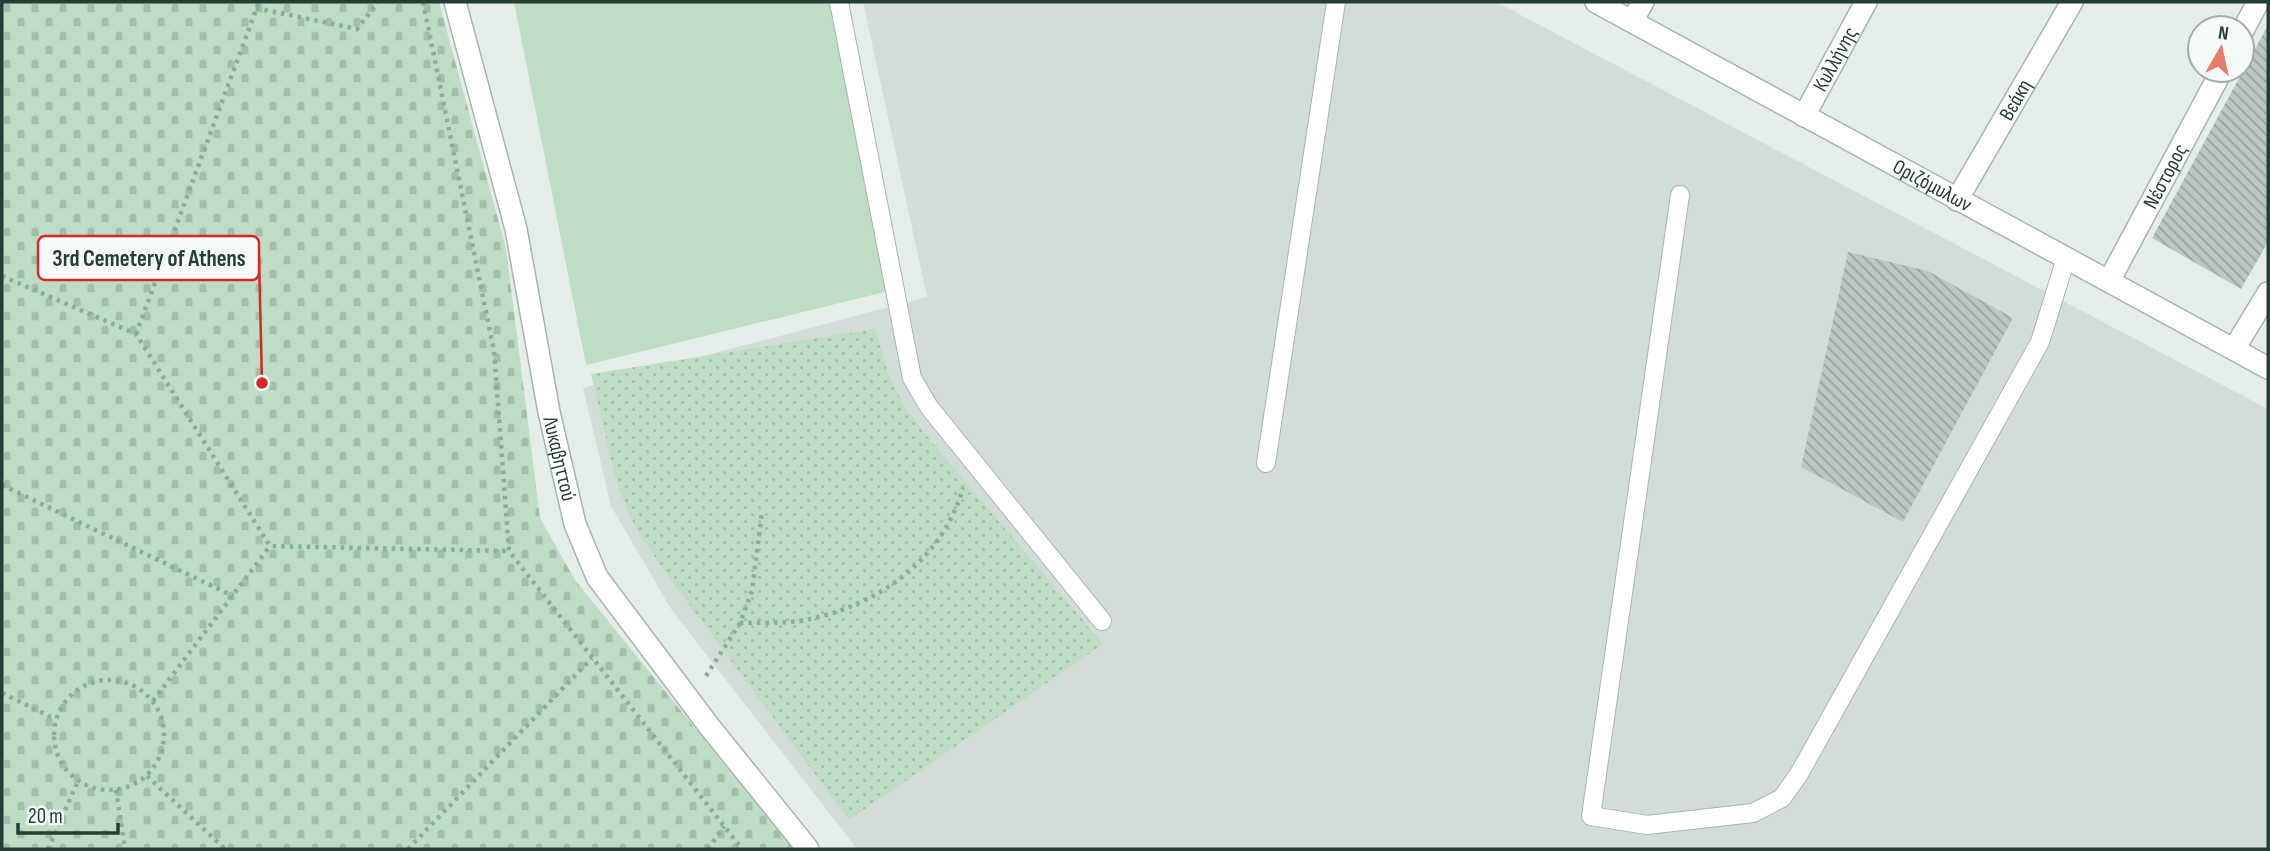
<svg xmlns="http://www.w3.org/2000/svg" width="2270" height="851" viewBox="0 0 2270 851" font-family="'Sofia Sans Condensed',sans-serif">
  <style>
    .built { fill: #d3ddd7 }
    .grass { fill: #bfdcc4 }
    .cemetery { fill: url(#cemetery-stones) }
    .garden { fill: url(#garden-dots) }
    .building { fill: url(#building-back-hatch) }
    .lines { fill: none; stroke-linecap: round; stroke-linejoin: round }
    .lane-casing { stroke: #a8b5af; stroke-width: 20 }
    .street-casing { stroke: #a8b5af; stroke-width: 24 }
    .path { stroke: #87ae9e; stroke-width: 4.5; stroke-dasharray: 3.5 5; stroke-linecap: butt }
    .lane { stroke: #fff; stroke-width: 18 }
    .street { stroke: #fff; stroke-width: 21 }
    .labels { text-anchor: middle; stroke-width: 5; stroke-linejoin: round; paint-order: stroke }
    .street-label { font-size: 21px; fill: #253e35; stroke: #f5f9f7 }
    .leader { fill: none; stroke: #d62828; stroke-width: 2.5 }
    .callout-dot { fill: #d62828; stroke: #f5f9f7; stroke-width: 2.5 }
    .callout { fill: #f5f9f7; stroke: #d62828; stroke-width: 2.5 }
    .callout-label { font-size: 23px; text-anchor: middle; font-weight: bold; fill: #253e35 }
  </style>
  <defs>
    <pattern id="cemetery-stones" width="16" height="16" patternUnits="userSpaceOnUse" patternTransform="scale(1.75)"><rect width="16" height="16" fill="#bfdcc4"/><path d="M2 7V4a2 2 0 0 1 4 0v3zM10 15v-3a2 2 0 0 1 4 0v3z" fill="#a4bea9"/></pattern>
    <pattern id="garden-dots" width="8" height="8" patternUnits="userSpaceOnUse" patternTransform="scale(1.75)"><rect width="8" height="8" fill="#bfdcc4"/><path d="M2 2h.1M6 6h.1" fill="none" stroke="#a4bea9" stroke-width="1.8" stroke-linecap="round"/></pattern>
    <pattern id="building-back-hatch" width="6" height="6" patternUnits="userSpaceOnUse" patternTransform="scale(1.75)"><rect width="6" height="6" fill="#bac8c1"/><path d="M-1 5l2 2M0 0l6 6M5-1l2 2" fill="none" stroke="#97a49e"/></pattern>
  </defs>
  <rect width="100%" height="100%" fill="#e5ede8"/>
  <path class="built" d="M863 2H1496L2268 409V849H857L671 609 611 506 583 388 927 297Z"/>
  <path class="grass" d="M514 2H837L901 288 586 365Z"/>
  <path class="cemetery" d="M2 2H439L506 249 540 518 575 580 793 849H2Z"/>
  <path class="garden" d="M875 329 889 376 906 409 931 441 1103 644 849 820 660 565 634 525 616 481 591 374Z"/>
  <path class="building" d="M2268 25V242L2241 289 2152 238Z
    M1848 252 1928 271 2013 318 1903 522 1801 467Z"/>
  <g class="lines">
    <defs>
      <path id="lane" d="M839 2 912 378 929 407 1102 621
        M1680 195 1591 816 1647 825 1753 813 1782 798 1799 774 2040 342 2066 258
        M1266 463 1336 2"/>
      <g id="street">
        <path id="s1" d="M455 2 516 229 549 412 575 524 597 577 709 726 808 849"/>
        <path id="s2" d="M1596 2 2268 368"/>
        <path d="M1632 21 1643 2"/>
        <path d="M2242 32 2258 2"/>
        <path id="s3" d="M1804 116 1866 2"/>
        <path id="s4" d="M1957 200 2072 2"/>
        <path id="s5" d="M2109 281 2222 70"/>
        <path d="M2234 349 2268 293"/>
      </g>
    </defs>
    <use href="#lane" class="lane-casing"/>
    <use href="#street" class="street-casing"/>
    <path class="path" d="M423 2 494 351 509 551 742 849
      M2 4 3 2
      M256 8 357 29 378 2
      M2 276 136 334 270 546 509 551
      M136 334 259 2
      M2 485 233 596
      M740 623C761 622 784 624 805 620 877 606 942 561 963 488
      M706 676 740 623 752 591 762 512
      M54 735a55 55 0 1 1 110 0a55 55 0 1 1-110 0Z
      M2 693 55 719
      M153 701 270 546
      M147 776 225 849
      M116 790 125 849
      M48 849 78 781
      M408 849 592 658
      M708 849 724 826"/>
    <use href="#lane" class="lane"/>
    <use href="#street" class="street"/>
  </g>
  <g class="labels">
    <g class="street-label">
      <text dy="7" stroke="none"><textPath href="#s3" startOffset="65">Κυλλήνης</textPath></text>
      <text dy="7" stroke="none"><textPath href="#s4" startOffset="116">Βεάκη</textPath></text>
      <text dy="7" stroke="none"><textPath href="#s5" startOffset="119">Νέστορος</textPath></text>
      <text dy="7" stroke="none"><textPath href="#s2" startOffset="383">Οριζόμυλων</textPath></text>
      <text dy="7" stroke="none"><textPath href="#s1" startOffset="469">Λυκαβηττού</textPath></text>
    </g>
  </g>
  <path class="leader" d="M262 383L259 258"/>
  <circle class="callout-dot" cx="262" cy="383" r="7"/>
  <rect class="callout" x="38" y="236" width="221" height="44" rx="7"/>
  <g class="callout-label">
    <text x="149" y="266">3rd Cemetery of Athens</text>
  </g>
  <rect width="2270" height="851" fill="none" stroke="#253e35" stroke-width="7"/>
  <g transform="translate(2221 49) rotate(9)"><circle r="33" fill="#f5f9f7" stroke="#a2aea9" stroke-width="2"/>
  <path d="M0-5L12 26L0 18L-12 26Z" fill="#e97a67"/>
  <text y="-10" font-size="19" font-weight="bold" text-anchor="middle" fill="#253e35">N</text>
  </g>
  <path d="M18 823v10h100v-10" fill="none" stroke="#253e35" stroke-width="3.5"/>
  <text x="28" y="823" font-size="21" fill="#253e35" stroke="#f5f9f7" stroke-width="5" paint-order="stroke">20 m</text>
</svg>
